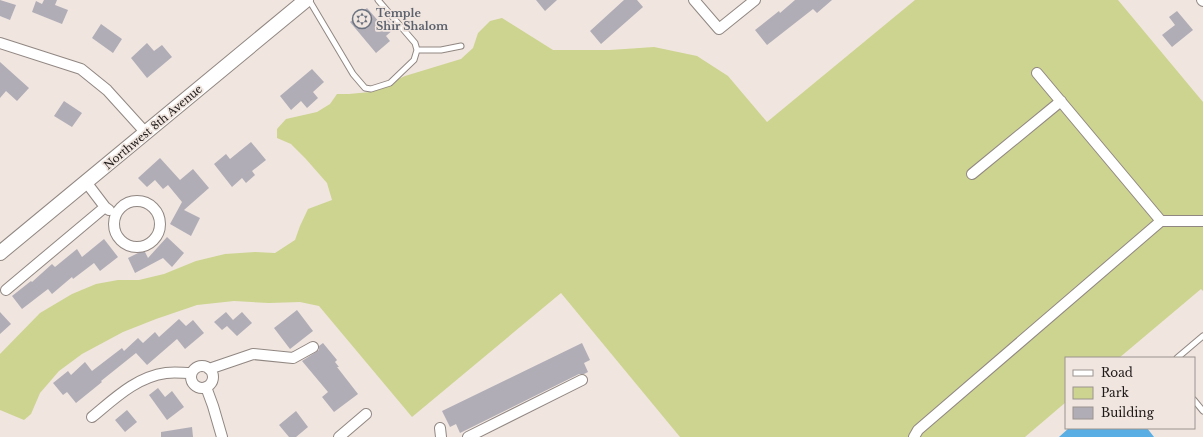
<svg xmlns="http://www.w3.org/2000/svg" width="1203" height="437" viewBox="0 0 1203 437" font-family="'Libre Baskerville',serif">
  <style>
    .green { fill: #ccd48f }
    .water { fill: #59aee4 }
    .building { fill: #b0adb7 }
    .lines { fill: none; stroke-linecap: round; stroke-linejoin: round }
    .lane-casing { stroke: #918782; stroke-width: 7 }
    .street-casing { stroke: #918782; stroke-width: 12 }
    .secondary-casing { stroke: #918782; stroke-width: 16 }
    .lane { stroke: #fff; stroke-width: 5 }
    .street { stroke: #fff; stroke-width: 10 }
    .secondary { stroke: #fff; stroke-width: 14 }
    .labels { text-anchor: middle; stroke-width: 3.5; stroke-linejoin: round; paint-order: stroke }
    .worship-label { font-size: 11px; font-weight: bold; fill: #5b616d; stroke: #f0e5df; text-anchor: start }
    .street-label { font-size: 11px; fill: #1e1a18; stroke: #f0e5df }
  </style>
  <rect width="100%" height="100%" fill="#f0e5df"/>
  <path class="green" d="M915 0H1118L1203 102V291L1201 289 1119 358H1066V402L1025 437H680L561 293 412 417 319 306 300 302 269 303 234 301 197 305 156 319 123 332 82 354 59 371 40 393 31 414 24 420 0 410V354L40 313 72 294 96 284 118 280H139L164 274 196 261 225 254 255 252 275 253 295 240 300 226 308 209 332 200 327 183 305 158 291 144 277 138V129L286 119 317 112 330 104 337 94H349L370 92 405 76 461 59 473 48 478 33 490 21 502 18 553 50H610L654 47 697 56 728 76 767 122Z"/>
  <path class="water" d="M1069 428H1147L1154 437H1059Z"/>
  <path class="building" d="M0 0 16 5 10 20 0 16Z
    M44 0H57L55 5 68 10 62 24 32 12 36 1 42 4Z
    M536 0H557L545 11Z
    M624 0H637L643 7 601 44 590 31Z
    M795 0H832L817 13 813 9 767 45 755 30 779 11 780 13Z
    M367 8 381 24 387 19 395 28 386 36 390 41 376 53 350 22Z
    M1177 11 1193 30 1172 47 1162 35 1175 25 1169 17Z
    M101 24 122 39 113 53 92 38Z
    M147 43 154 51 162 45 172 57 147 78 131 58Z
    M0 62 29 88 17 101 6 91 0 98Z
    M312 69 324 82 313 92 318 98 307 108 301 101 291 110 280 96Z
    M64 101 82 113 72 127 54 116Z
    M251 142 266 160 252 171 255 175 246 183 242 178 232 187 214 164 226 154 230 159Z
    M160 158 180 180 193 169 209 188 184 210 200 218 191 236 170 224 182 202 168 185 163 189 155 180 147 187 138 178Z
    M167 237 184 253 172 267 163 258 135 273 128 258 144 250 148 258Z
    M104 239 118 257 100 271 94 263 73 279 72 277 52 294 48 289 22 309 12 296 31 281 32 282 52 264 55 267 77 249 82 257Z
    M297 310 313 331 290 349 274 328Z
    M0 312 11 324 0 334Z
    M226 312 233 320 242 312 252 323 237 336 227 326 222 330 214 322Z
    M179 319 186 326 193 320 204 333 185 349 177 339 147 365 136 353 101 381 102 382 76 403 67 392 63 395 53 383 68 371 71 375 85 362 92 371 122 348 124 351 138 338 143 343 155 332 159 337Z
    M323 343 337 360 335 362 339 367H337L358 394 334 412 322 397 328 392 302 361 316 352 319 350V346Z
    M582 343 590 360 584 363 588 372 584 374H579L460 433 456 424 450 427 442 411Z
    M158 388 165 397 172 391 184 407 167 420 149 395Z
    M127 410 137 422 125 432 115 420Z
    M296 411 308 427 296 437H289L279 425Z
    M192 427 193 437H161V432Z"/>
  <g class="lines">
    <defs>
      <path id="lane" d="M309 0 353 74 365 88 371 89 390 83 414 60 417 50 415 43 378 0
        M417 50H441L461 46
        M1177 358 1203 336
        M1194 400 1203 411"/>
      <path id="street" d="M694 0 719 29 755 0
        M1202 0 1203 1
        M0 43 81 69 107 90 146 133
        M1037 73 1161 221H1203
        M972 174 1061 101
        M86 182 105 207 109 210
        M114 224a23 23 0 1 1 46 0a23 23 0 1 1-46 0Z
        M6 290 105 207
        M191 377a11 11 0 1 1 22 0a11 11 0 1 1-22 0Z
        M209 369 253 354 293 358 313 347
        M206 387 213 406 222 437
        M92 417C114 399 136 377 166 373 174 372 183 373 191 373
        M440 428 441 437
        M339 437 366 414
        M468 437 582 380
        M914 437 918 430 1161 221"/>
      <path id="secondary" d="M0 253 306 0"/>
    </defs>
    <use href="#lane" class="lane-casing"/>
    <use href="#street" class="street-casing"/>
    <use href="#secondary" class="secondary-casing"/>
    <use href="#lane" class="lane"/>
    <use href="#street" class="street"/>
    <use href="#secondary" class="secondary"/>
  </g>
  <defs>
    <symbol id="synagogue-ring" viewBox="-11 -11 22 22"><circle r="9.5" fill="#f0e5df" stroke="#6b7280" stroke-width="1.5"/><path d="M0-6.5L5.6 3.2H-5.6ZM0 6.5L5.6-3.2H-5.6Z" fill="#6b7280"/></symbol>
  </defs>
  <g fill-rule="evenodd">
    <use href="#synagogue-ring" x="351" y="8" width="22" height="22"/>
  </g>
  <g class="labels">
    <g class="worship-label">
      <text x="376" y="17">Temple<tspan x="376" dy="13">Shir Shalom</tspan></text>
    </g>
    <g class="street-label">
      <text transform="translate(153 127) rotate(-40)" y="4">Northwest 8th Avenue</text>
    </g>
  </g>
  <rect x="1065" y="357" width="130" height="72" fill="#f0e5df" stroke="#9c948f"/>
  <rect x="1073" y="370" width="20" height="6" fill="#ffffff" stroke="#9c948f"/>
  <text x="1101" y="377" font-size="12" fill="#1e1a18">Road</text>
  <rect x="1073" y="387" width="20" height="12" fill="#ccd48f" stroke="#9c948f"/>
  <text x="1101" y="397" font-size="12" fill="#1e1a18">Park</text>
  <rect x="1073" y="407" width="20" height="12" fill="#b0adb7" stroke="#9c948f"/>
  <text x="1101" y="417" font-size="12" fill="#1e1a18">Building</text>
</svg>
